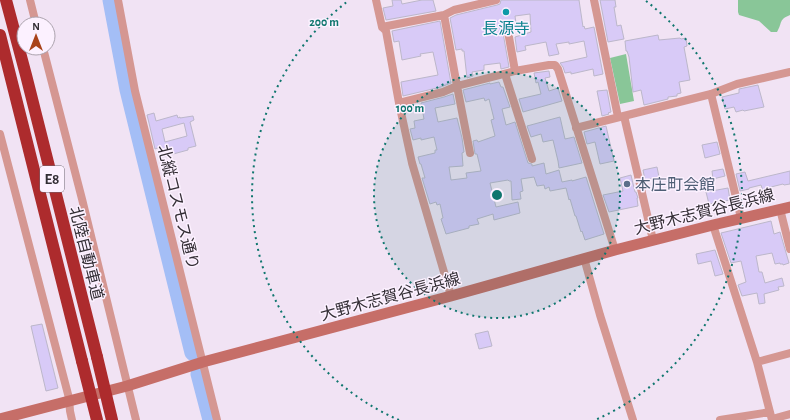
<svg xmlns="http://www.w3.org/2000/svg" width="790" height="420" viewBox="0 0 790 420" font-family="'Alegreya Sans','Noto Sans JP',sans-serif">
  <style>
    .green { fill: #89c698 }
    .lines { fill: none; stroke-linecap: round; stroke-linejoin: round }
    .river { stroke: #a4bef6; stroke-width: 15 }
    .building { fill: #d8caf7; stroke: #bcb7ca; fill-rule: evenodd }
    .street { stroke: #d59792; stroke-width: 8 }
    .secondary { stroke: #c66e68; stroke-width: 11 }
    .highway { stroke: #ad2b2d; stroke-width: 12 }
    .highway-bridge { stroke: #ad2b2d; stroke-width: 12 }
    .ring { fill: none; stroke: #0f766e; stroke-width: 2; stroke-dasharray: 2 4 }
    .culture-dot { fill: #0f9aa8; stroke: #fcf1ff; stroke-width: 1.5 }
    .service-dot { fill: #5c6f8a; stroke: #fcf1ff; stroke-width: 1.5 }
    .labels { text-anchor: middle; stroke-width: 3; stroke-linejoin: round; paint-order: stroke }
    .shield { fill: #fcf1ff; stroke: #6f6872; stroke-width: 1 }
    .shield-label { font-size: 15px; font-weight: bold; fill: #332e35 }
    .culture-label { font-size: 16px; fill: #0d838f; stroke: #fcf1ff }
    .service-label { font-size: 16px; fill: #4e5e75; stroke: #fcf1ff; text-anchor: start }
    .street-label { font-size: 16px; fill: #332e35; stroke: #fcf1ff }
    .centre { fill: #0f766e; stroke: #fcf1ff; stroke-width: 2 }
    .ring-label { font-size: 12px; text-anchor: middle; font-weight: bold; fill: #0f766e; stroke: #fcf1ff; stroke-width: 3; stroke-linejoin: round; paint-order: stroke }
  </style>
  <rect width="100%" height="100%" fill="#f1e3f4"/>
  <path class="green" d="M738 0H790V15C778 20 783 22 777 32H771L759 21 739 15 738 12Z
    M626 54 634 101 620 104 610 58Z"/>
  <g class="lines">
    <path class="river" d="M110 0 127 90 192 353
      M198 374 210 420"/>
  </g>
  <path class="building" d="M392 0H401L402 4 422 0H433L436 11 386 20 383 8 393 6Z
    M501 0H579L583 27 584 26 585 29 594 27 603 74 594 76 593 69 571 74V72L565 73 563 67 560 63 587 57 584 41 569 44V42L556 44 559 54 549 56 546 42 525 46 526 50 517 52 515 37 531 32 530 14 515 16 516 23H512L509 21H506L504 22 502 24V27L509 67 501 69 500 63 484 65V70L472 72 473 76 467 78 464 51H462V49L456 50 450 18 456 15 497 5 500 4Z
    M600 0H615L616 7H614L617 26 621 25 624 39 608 42Z
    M440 21 451 83 441 87 403 96 401 82 438 75 433 52 420 54 421 56 402 60 399 41 394 42 392 31Z
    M658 35 659 40 680 38 681 39 686 38 687 46 684 47 690 80 679 82 681 93 677 94V96L668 97V99L644 105 641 90 633 92 629 57 627 51H626L625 41Z
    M549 71 550 77 545 78 549 91 558 88 562 101 523 112 519 99 541 94 538 82 536 83 534 73Z
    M499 82 501 87H503L510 107 502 109 506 125 515 122 528 163 532 164V166L544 163 546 174 559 170 562 182 572 180V181L586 177 604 234 585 240 582 231 581 232 576 216H575L570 199 569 200 566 188 550 191 549 187 545 189 544 185 537 186 534 177 521 179 523 191 520 192 521 199 512 200 511 181H509L508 180 490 183 496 207 518 202 520 213 494 220 493 214 477 219 479 224 469 226V228L446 234 441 219 443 218 440 204 437 205 436 202 430 204 422 178H425L421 164H420L418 157 435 153V150H437L434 137 421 140V138L413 140 410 129 415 128 414 121 424 119 421 103 444 97 453 94 455 104 435 108 438 122 457 118 462 138 464 152 462 153 463 166 449 167 451 180 467 178 466 173 481 171 477 154H475L473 141 477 140 478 142 495 136 491 120 494 119 489 99 485 101 484 98 466 102 463 90 490 83V84Z
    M758 85 764 107 744 111 743 110 736 112 734 107 725 109 722 97 739 93V89Z
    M607 90 611 112 608 113 609 114 602 116 597 91Z
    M154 113 156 121 177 115 178 118 180 117V118L193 116 194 120 190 122 196 146 188 148V150L162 157 160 147 155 149 149 123 147 115ZM184 123 187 136 165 142 162 129Z
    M560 117 565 139 574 137 582 163 559 168 558 161 553 140 543 142 541 134 531 137 527 126Z
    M606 126 614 161 600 164 595 142 587 144 584 132Z
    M717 142 720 154 705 158 702 145Z
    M657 167 659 177 645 180 643 170Z
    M723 169 725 176 713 179 712 171Z
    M790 171V184L784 185 783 184 771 187 772 189 763 191 761 185 749 188V189L740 191 736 174 745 172 748 181Z
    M631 175 635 192H636L638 198H637L638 206 609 212 603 195 623 191 620 178Z
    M728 188 730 200 709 204 706 192Z
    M771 221 774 234 780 232 789 263 783 265V264H780V263L775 264 772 253 756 256 759 272H762L765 283 782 278 784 286 778 287 779 290 764 294 765 303 759 304 757 293 742 296 738 285 746 282 741 261 731 263 721 233Z
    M715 250 723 274 715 276 711 261 698 264 696 254Z
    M42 324 58 388 46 391 31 326Z
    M488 331 492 346 479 349 475 334Z"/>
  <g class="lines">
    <path class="street" d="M30 0 36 24
      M118 0 135 91 217 420
      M376 0 382 27 386 31 399 103 412 163 451 296
      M594 0 618 117
      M444 15 457 86 515 71 549 65H555L558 69 615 250
      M507 26 515 71
      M382 27 444 15 454 10 496 0
      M43 48 82 199 136 420
      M505 74 532 159
      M711 94 741 218
      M399 103 443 92 457 86 470 153
      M624 116 653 240
      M576 128 711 94 737 84 790 72
      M0 134 69 398 70 411 72 420
      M780 209 790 249
      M713 225 757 362 772 420
      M584 258 600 315 633 420
      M757 362 790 353
      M772 419 790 414
      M720 420 770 412"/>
    <path class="secondary" d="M0 419 127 386 203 362 451 296 615 250 713 225 790 207"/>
    <path class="highway" d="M6 0 26 75 97 357
      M0 35 82 361"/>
    <path class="highway-bridge" d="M97 357 112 420
      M82 361 97 420"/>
  </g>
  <circle cx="497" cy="195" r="123" fill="#0f766e" fill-opacity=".12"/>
  <g class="ring">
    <circle cx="497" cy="195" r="123"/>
    <path d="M399 420A245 245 0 0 1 348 1M646 1A245 245 0 0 1 595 420"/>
  </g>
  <circle class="culture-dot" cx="506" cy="12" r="4"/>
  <circle class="service-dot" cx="627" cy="184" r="4"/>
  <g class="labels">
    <rect class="shield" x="40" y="166" width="24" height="26" rx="3"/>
    <g class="shield-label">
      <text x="52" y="184">E8</text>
    </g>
    <g class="culture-label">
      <text x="506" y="34">長源寺</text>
    </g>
    <g class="service-label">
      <text x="635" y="190">本庄町会館</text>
    </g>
    <g class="street-label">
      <text transform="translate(179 207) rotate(76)" y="6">北縦コスモス通り</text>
      <text transform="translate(704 211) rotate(-14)" y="6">大野木志賀谷長浜線</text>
      <text transform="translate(87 253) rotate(76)" y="6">北陸自動車道</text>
      <text transform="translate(390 296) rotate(-15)" y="6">大野木志賀谷長浜線</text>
    </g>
  </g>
  <circle cx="497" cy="195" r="6" class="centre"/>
  <g class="ring-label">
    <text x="324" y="26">200 m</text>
    <text x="410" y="112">100 m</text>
  </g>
  <g transform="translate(36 36)"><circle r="19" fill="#fcf1ff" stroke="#aca3ae"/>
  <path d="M0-3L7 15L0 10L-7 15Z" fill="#a9431a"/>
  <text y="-6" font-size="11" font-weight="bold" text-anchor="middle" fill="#332e35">N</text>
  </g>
</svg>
